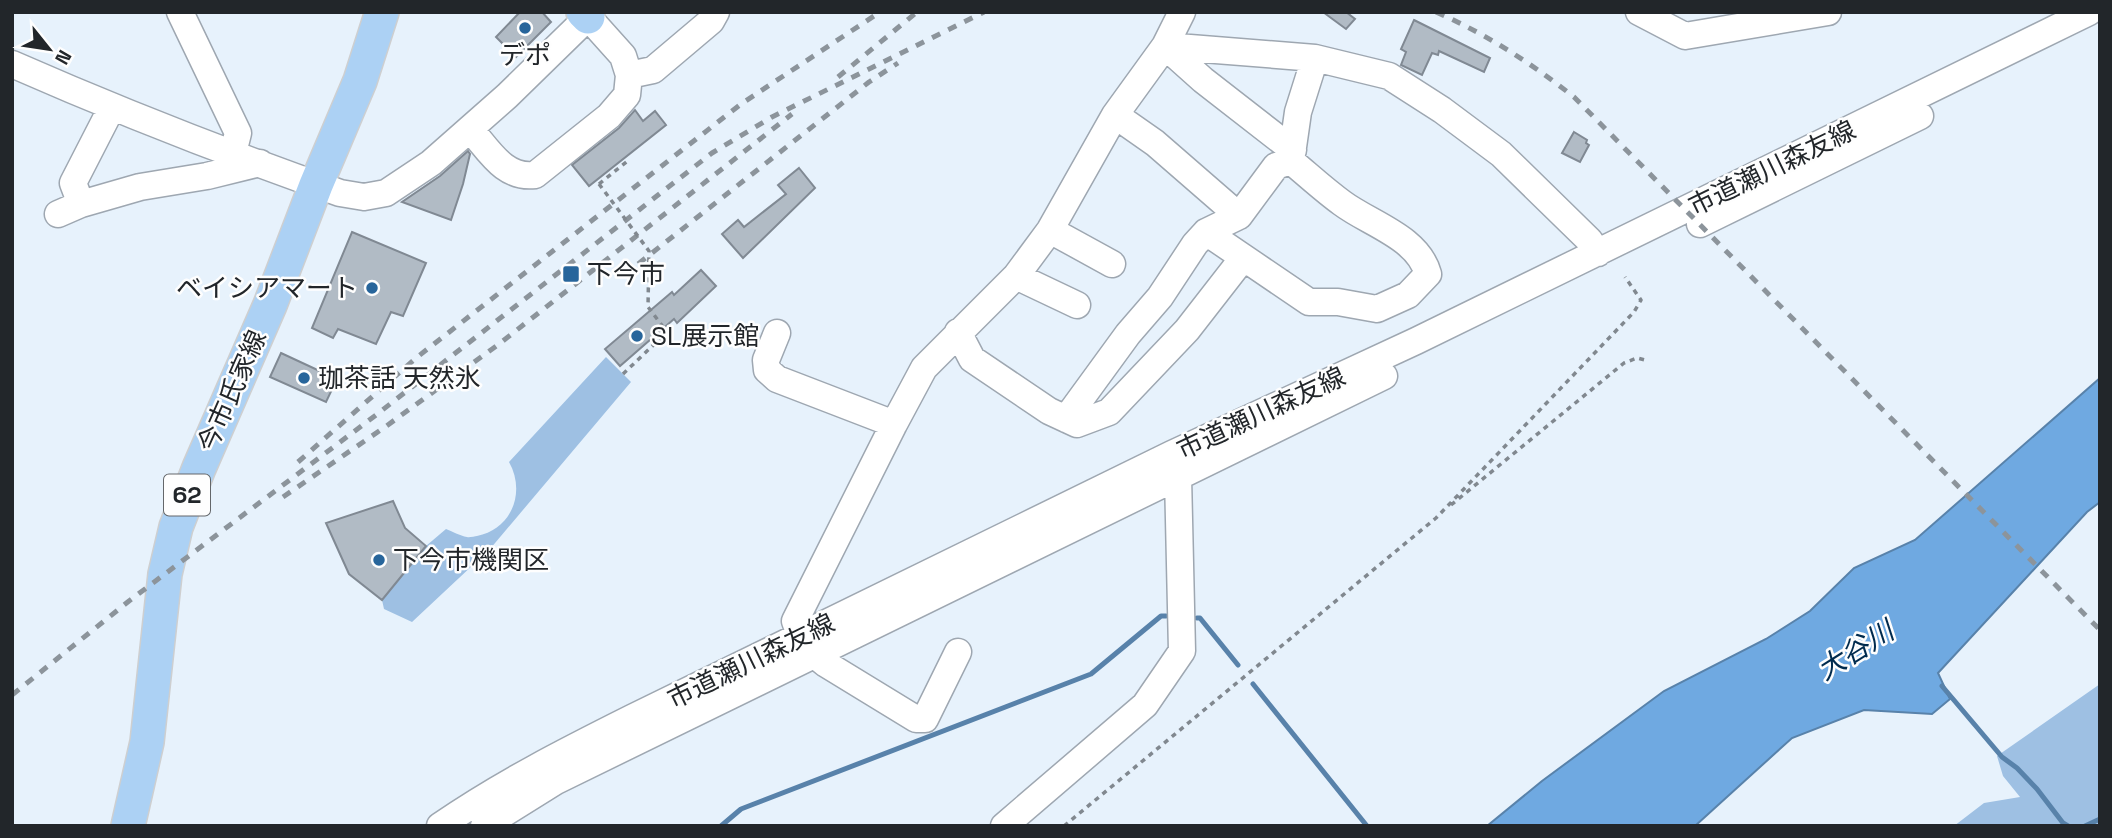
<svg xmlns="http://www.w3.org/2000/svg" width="2112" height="838" viewBox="0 0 2112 838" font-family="'Space Grotesk','Noto Sans JP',sans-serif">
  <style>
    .green { fill: #9ec0e3 }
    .water { fill: #6fa9e1; stroke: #5882aa; stroke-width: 2 }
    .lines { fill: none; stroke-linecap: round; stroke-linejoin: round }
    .stream { stroke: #5882aa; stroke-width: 5 }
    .building { fill: #b1bbc5; stroke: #808993; stroke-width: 2 }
    .minor-casing { stroke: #9ea7b1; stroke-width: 29 }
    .major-casing { stroke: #cecfd0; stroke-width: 36 }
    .path { stroke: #81888f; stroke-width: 3.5; stroke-dasharray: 5 5; stroke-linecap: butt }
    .minor { stroke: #fff; stroke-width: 26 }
    .major { stroke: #acd1f4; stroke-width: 33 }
    .rail { stroke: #8c949b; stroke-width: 5; stroke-dasharray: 9 9; stroke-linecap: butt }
    .path-bridge { stroke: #81888f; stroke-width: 3.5; stroke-dasharray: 5 5; stroke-linecap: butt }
    .poi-dot { fill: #27659b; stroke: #fefefe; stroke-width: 2.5 }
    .labels { text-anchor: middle; stroke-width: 5; stroke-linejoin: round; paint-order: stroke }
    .shield { fill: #fefefe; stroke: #64676a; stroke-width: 2 }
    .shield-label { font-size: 24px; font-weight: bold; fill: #22262a }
    .poi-label { font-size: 26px; fill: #22262a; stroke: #fefefe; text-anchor: start }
    .street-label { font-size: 26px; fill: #22262a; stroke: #fefefe }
    .water-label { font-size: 28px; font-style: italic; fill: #002b4e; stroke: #fefefe }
  </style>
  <rect width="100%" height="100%" fill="#e7f2fc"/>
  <path class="green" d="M606 357 631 382 490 549 412 622 384 609 382 600 426 546 446 529C452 531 460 536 467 537 469 538 475 536 477 536 512 529 526 492 509 462Z
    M2100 684V826H1954L1984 803 2020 797 2003 776 1997 756Z"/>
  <path class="water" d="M2100 378V502L2087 512 1938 673 1950 699 1932 714 1864 710 1792 738 1695 826H1487L1542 781 1664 691 1766 639 1810 611 1854 568 1915 540Z"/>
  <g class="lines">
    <path class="stream" d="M1197 618H1200L1238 665
      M1253 684 1367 826
      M1942 686 2002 757 2017 768 2037 789 2063 823 2068 826
      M721 826 741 809 1091 674 1161 616H1166
      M2085 826 2100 819"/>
  </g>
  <path class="building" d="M520 12H542L551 22 516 57 496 37Z
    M1323 12H1346L1355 19 1346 29Z
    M1414 20 1490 58 1484 72 1439 51 1438 55 1432 53 1422 75 1401 65 1406 52 1401 49Z
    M635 110 643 121 655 111 666 125 589 186 572 165 619 128Z
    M1574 132 1587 140 1586 143 1589 145 1580 162 1562 153Z
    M468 151 470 154 463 184 451 220 402 202 440 176Z
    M799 168 815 188 743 258 722 234 738 220 744 227 786 194 778 185Z
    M352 232 426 263 403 316 391 312 376 344 338 329 333 338 312 328Z
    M701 270 716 286 677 323 674 319 620 366 605 349 672 292 674 295Z
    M281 353 337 379 326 402 270 377Z
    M393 501 405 528 426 546 382 600 349 574 326 523Z"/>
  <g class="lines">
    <defs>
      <path id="minor" d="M180 12 238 133 233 153
        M1639 12 1685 36 1828 12
        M1165 46 1315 58 1389 76 1442 110 1501 154 1589 240 1598 253
        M1165 46 1203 80 1293 150
        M12 64C119 111 229 154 340 193L364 197 386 193 431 163 507 96 588 17 623 56 629 75 627 95 609 116 535 175C504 179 489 150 470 129
        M629 75 653 70 711 21 716 12
        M1115 115 1155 143 1239 216
        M81 204 73 183 112 107
        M58 214 81 204 140 187 207 176 260 163
        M1700 224 1920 116
        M1050 230 1112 264
        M1206 232 1309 302H1338L1377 309 1408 295 1428 274C1418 237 1370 224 1342 203 1324 190 1308 175 1291 161L1298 112 1315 58
        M1016 276 1077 305
        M958 332 972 359 1049 411 1077 424 1109 412 1187 330 1243 258
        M777 333 766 360 767 370 777 379 894 424
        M1066 419 1128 334 1160 297 1195 244 1206 232 1239 216 1276 166 1291 161
        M958 652 925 719H916L826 664C810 652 801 640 795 621L894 424 924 368 1016 276 1050 230 1115 115 1165 46 1182 12
        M440 826C501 784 566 751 632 718L1172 454 1416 341 2089 12
        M484 826 556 781 1384 376
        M1004 826 1145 705 1182 651 1178 476 1174 460"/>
      <path id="major" d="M583 12 588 17
        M128 826 147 742 165 574 176 527 199 468 270 305 316 185 360 81 382 12"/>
    </defs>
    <use href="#minor" class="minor-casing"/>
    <use href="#major" class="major-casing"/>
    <path class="path" d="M599 184 630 159
      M623 374 667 332
      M1451 505 1624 363 1637 358 1645 360
      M1064 826 1436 518 1634 312 1641 300 1625 277"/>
    <use href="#minor" class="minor"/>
    <use href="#major" class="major"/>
    <path class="rail" d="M1436 12C1486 34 1531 63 1574 97L2100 630
      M838 77 917 12
      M624 275 869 82 898 63
      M298 462 416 358 741 104 880 12
      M283 497 385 427 499 344 792 114
      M12 695 129 601 376 415 712 153 772 117 984 12"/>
    <path class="path-bridge" d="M599 184 649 251 648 307 667 332"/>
  </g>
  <g class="poi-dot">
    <circle cx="525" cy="28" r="7"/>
    <rect x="562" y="265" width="18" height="18" rx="3.5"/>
    <circle cx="372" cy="288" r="7"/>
    <circle cx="637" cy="336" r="7"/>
    <circle cx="304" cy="378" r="7"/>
    <circle cx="379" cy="560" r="7"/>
  </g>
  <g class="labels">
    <rect class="shield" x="164" y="474.5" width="46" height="41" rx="5"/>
    <g class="shield-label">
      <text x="187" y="503">62</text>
    </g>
    <g class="poi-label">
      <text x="525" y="64" text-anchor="middle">デポ</text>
      <text x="587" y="283">下今市</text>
      <text x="358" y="297" text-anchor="end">ベイシアマート</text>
      <text x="651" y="345">SL展示館</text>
      <text x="318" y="387">珈茶話 天然氷</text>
      <text x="393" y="569">下今市機関区</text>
    </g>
    <g class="street-label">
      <text transform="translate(1772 168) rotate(-26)" y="9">市道瀬川森友線</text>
      <text transform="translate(232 391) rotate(-66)" y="9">今市氏家線</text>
      <text transform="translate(1261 413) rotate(-25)" y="9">市道瀬川森友線</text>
      <text transform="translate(751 661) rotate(-26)" y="9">市道瀬川森友線</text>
    </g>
    <g class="water-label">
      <text transform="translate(1855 650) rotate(-32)" y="10">大谷川</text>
    </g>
  </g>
  <rect width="2112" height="838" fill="none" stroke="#22262a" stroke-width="28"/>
  <g transform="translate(49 49) rotate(120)" stroke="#fefefe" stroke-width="5" paint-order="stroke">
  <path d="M0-5L12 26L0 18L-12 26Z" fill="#22262a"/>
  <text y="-10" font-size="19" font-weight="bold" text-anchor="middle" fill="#22262a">N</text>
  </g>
</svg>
